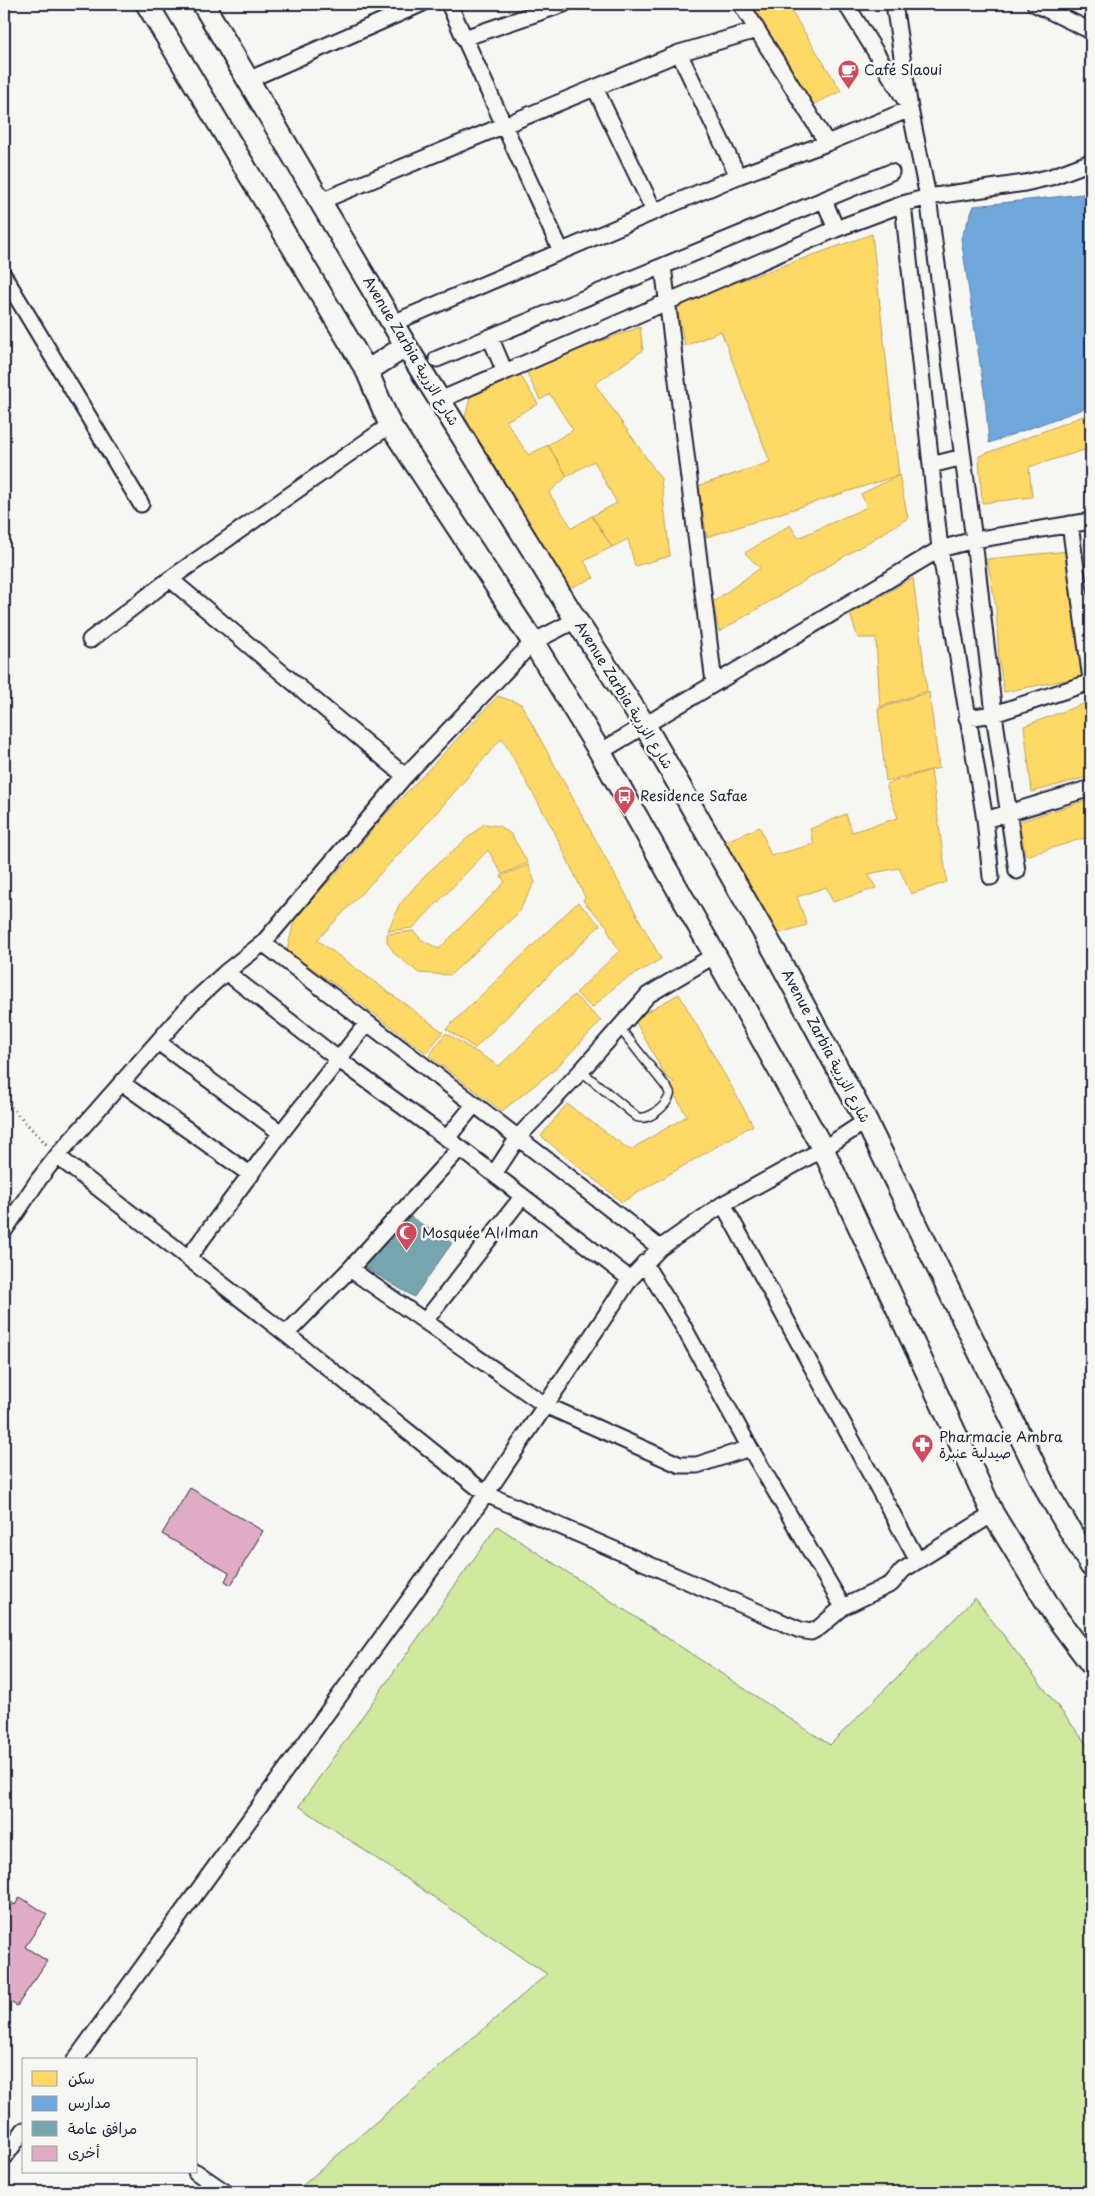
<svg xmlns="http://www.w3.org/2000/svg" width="1095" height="2196" viewBox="0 0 1095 2196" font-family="'Playpen Sans','Playpen Sans Arabic',sans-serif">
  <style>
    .green { fill: #d0e99f; stroke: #79866d }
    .homes { fill: #ffd966; stroke: #bda259 }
    .schools { fill: #6fa8dc; stroke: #5880ac }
    .public { fill: #76a5af; stroke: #5d7e8c }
    .building { fill: #e0abc5; stroke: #22223b }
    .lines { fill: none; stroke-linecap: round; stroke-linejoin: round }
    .service-casing { stroke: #22223b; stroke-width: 11 }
    .minor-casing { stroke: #22223b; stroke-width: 19 }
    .secondary-casing { stroke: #22223b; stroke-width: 25 }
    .path { stroke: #22223b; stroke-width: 3; stroke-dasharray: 1 4; stroke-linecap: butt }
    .service { stroke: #f6f6f2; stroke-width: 8 }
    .minor { stroke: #f6f6f2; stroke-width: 15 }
    .secondary { stroke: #f6f6f2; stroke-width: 21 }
    .labels { text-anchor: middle; stroke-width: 5; stroke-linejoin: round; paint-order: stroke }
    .poi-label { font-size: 14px; fill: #22223b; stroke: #f6f6f2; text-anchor: start }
    .street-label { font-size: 14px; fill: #22223b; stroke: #f6f6f2 }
  </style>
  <rect width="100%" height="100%" fill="#f6f6f2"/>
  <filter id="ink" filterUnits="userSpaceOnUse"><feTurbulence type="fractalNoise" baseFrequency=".02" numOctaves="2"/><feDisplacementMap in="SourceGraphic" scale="10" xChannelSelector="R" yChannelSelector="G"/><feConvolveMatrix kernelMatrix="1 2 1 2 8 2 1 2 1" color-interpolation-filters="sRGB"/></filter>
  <g filter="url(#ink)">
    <path class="green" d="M497 1526 830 1745 975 1598 1091 1750V2185L1086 2192H295L547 1974 299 1806Z"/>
    <path class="homes" d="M745 4H787L841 91 809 107Z
      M872 234 899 475 707 537 698 486 770 462 721 331 685 346 676 304Z
      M640 327 643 350 595 384 661 479 670 556 635 566 628 539 612 547 592 516 617 503 594 461 567 476 548 445 573 430 550 394 540 400 525 369Z
      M518 371 538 404 506 421 528 455 548 445 567 476 549 493 572 528 592 516 612 547 584 561 594 578 569 588 465 418 472 390Z
      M1091 413V448L1029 467 1032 497 982 503 979 456Z
      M899 475 908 518 719 632 713 602 760 568 745 553 790 525 798 538 867 507 861 494Z
      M1069 551 1086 676 1004 692 999 661 996 607 987 559Z
      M913 578 927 691 880 707 876 638H858L850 614Z
      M929 692 939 768 886 781 878 709Z
      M498 696 521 704 661 959 618 984 592 1008 576 993 619 951 608 931 607 926 583 901 585 897 554 831 502 738 415 837 317 940 443 1032 426 1053 336 985 287 951 295 917 349 860 375 826Z
      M1091 701V776L1032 792 1024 726Z
      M931 770 947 882 911 894 899 868 868 874 876 888 833 902 826 887 797 897 807 925 773 935 724 842 760 827 771 856 814 844 810 829 846 814 852 832 898 818 886 784Z
      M1091 799V836L1026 856 1018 822Z
      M484 824 499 826 511 834 528 863 502 874 488 850 413 928 388 931 399 905 427 873Z
      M528 865 535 882 518 913 450 975 419 973 395 954 387 942V934L413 931 422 940 439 949 505 882 501 876Z
      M578 902 600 925 475 1048 446 1029Z
      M679 994 753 1125 622 1202 541 1136 567 1104 630 1150 687 1116 670 1087 674 1082 666 1077 634 1019Z
      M574 995 601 1021 556 1068 502 1111 429 1056 446 1033 499 1066Z"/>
    <path class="schools" d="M1091 193V406L989 443 985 397 961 238 974 206Z"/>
    <path class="public" d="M406 1214 452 1243 414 1297 356 1262Z"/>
    <path class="building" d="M190 1488 263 1531 231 1585 225 1581 229 1573 162 1534Z
      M4 1897 15 1905 20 1897 47 1914 25 1947 47 1961 17 2006 4 1998Z"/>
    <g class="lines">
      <defs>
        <path id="service" d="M581 1071 637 1117C649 1121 667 1106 670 1094L667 1088 619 1027"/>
        <path id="minor" d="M449 4 561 251
          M741 4 827 143
          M846 4 907 103
          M894 4 910 109 928 197 974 540 994 714 1017 871
          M1035 4 1091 31
          M464 38 564 4
          M679 53 738 176
          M248 80 421 4
          M595 88 654 211
          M824 200 836 229
          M321 201 679 53 757 30
          M903 204 940 549 985 820 991 877
          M663 266 714 683
          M4 276 141 504
          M393 323 738 176 827 143 910 109
          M490 337 505 372
          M437 359 891 172
          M440 400 836 229 903 204 928 197 1025 183 1051 177 1091 162
          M931 465 963 457
          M1070 524 1091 680
          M170 579 405 776
          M90 640 170 579 390 425
          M967 718 994 714 1091 682
          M600 752 940 549 974 540 1091 521
          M985 820 1091 788
          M263 943C395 1045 529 1144 660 1248
          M226 972 338 1059 460 1148 630 1279
          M158 1042 281 1133
          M122 1083 251 1175
          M447 1138 474 1105
          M57 1156 286 1334 486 1494 800 1630 811 1632 820 1627 843 1607 891 1584 903 1570 993 1514
          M494 1174 519 1136 581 1071 648 995 715 955
          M723 1204 918 1561
          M4 1231 39 1179 57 1156 191 1004 226 972 263 943 405 776 533 642 576 620
          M188 1258 281 1133 367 1023
          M644 1263 683 1326 750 1448 843 1607
          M350 1269 545 1405 680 1465H697L750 1448
          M425 1321 522 1197
          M286 1334 350 1269 460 1148
          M75 2060 486 1494 630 1279 660 1248 723 1204 823 1149 866 1121
          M4 2158 24 2130
          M196 2172 225 2192"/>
        <path id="secondary" d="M147 4 367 371 390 425 533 642 600 752 715 955 823 1149 993 1514 1054 1614 1091 1664
          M203 4 406 346 576 620 644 724 775 952 866 1121 1049 1495 1091 1566
          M367 371 406 346"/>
      </defs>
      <use href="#service" class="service-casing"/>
      <use href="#minor" class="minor-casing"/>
      <use href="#secondary" class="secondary-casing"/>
      <path class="path" d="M4 1100 47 1145"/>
      <use href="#service" class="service"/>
      <use href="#minor" class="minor"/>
      <use href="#secondary" class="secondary"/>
    </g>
  </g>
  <defs>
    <symbol id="cafe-pin" viewBox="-11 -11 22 30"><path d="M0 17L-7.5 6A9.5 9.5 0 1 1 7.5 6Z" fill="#d1495b" stroke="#f6f6f2"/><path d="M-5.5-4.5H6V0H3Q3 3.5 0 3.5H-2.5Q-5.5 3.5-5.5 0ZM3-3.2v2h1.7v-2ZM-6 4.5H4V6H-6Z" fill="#fff"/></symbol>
    <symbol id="bus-pin" viewBox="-11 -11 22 30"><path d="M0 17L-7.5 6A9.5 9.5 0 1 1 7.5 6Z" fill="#d1495b" stroke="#f6f6f2"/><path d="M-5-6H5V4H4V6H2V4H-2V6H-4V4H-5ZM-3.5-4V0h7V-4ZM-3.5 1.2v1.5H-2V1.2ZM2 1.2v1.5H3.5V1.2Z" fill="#fff"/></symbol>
    <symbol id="mosque-pin" viewBox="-11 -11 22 30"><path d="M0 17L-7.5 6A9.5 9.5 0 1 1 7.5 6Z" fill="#d1495b" stroke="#f6f6f2"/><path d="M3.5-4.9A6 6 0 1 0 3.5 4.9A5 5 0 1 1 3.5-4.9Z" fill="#fff"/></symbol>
    <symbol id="pharmacy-pin" viewBox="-11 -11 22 30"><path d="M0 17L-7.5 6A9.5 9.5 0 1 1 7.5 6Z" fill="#d1495b" stroke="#f6f6f2"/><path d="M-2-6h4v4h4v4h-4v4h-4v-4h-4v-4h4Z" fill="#fff"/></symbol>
  </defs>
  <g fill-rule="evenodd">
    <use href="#cafe-pin" x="836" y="58" width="25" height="34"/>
    <use href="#bus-pin" x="612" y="784" width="25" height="34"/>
    <use href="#mosque-pin" x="394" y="1220" width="25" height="34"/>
    <use href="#pharmacy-pin" x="910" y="1432" width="25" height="34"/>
  </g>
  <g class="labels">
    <g class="poi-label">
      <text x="864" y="75">Café Slaoui</text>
      <text x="640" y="801">Residence Safae</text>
      <text x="422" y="1238">Mosquée Al Iman</text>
      <text x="939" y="1442">Pharmacie Ambra<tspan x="939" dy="16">صيدلية عنبرة</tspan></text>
    </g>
    <g class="street-label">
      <text transform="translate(411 351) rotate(59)" y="5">Avenue Zarbia شارع الزربية</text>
      <text transform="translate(624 695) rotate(58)" y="5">Avenue Zarbia شارع الزربية</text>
      <text transform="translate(826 1046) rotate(62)" y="5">Avenue Zarbia شارع الزربية</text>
    </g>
  </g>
  <rect width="1095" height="2196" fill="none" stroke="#f6f6f2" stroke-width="20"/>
  <rect x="10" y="10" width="1075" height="2176" fill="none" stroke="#22223b" stroke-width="2" filter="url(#ink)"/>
  <rect x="22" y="2058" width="175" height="115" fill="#f6f6f2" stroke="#a1a1a9"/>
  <rect x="32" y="2071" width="25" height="15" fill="#ffd966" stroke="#a1a1a9"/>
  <text x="68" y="2084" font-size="15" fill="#22223b">سكن</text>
  <rect x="32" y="2096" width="25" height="15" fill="#6fa8dc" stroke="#a1a1a9"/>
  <text x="68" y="2108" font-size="15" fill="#22223b">مدارس</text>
  <rect x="32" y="2121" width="25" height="15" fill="#76a5af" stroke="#a1a1a9"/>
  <text x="68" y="2134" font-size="15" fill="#22223b">مرافق عامة</text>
  <rect x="32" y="2146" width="25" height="15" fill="#e0abc5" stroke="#a1a1a9"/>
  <text x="68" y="2158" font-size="15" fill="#22223b">أخرى</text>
</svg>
